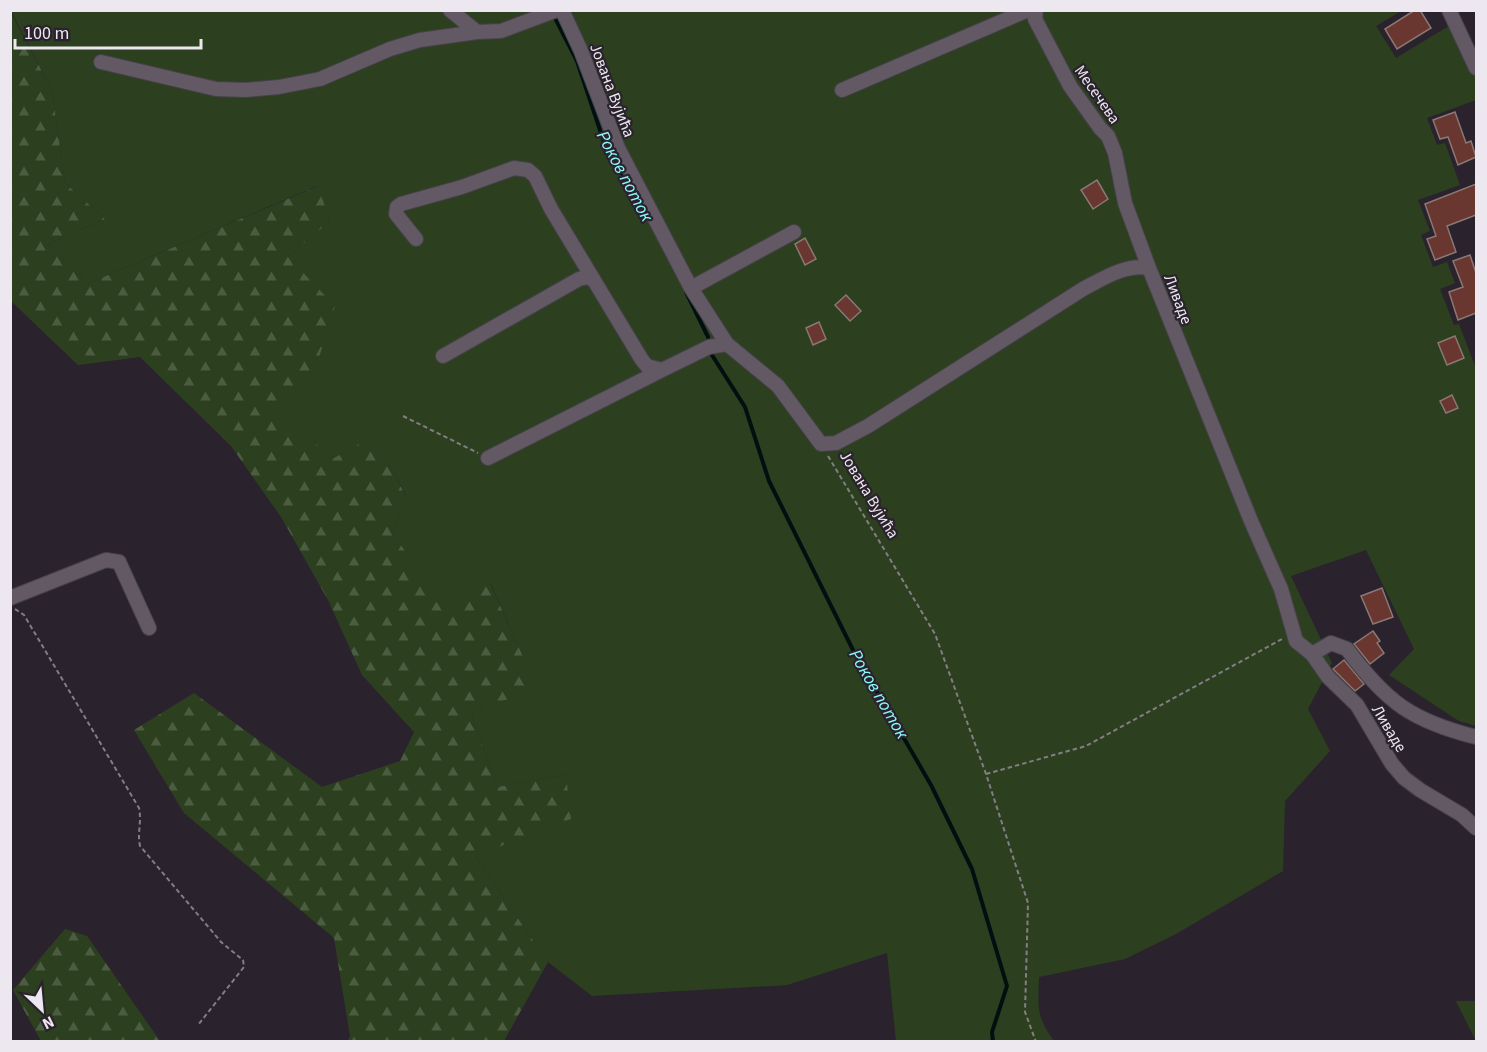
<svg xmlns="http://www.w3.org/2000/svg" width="1487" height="1052" viewBox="0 0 1487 1052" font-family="'Source Sans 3',sans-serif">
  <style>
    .green { fill: #2c401f }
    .forest { fill: url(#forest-firs) }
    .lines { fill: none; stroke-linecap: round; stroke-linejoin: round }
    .stream { stroke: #001011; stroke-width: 4 }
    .building { fill: #693730; stroke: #897875; stroke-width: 1.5 }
    .minor-casing { stroke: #47414a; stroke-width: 16 }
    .path { stroke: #837d85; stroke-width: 2; stroke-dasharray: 4.5 3; stroke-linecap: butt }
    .minor { stroke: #625965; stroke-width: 14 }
    .labels { text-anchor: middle; stroke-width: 4.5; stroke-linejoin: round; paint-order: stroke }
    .street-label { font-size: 16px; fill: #ede8ef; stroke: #2a232d }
    .water-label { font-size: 18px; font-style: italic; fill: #89f9f9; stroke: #2a232d }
  </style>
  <defs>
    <pattern id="forest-firs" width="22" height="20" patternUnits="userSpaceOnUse" patternTransform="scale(1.5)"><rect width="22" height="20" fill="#2c401f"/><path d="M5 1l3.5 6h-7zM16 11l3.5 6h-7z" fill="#4b5c40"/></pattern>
  </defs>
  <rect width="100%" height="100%" fill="#2a232d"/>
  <path class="green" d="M11 11H1401L1376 26 1396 58 1452 24 1476 77V100L1427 118 1437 145 1445 143 1460 185 1418 200 1430 231 1421 235 1433 267 1447 262 1455 283 1440 289 1454 325 1459 324 1475 366H1476V726L1459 721 1389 675 1414 649 1366 550 1291 576 1332 663 1308 709 1330 751 1285 801 1283 871 1176 934 1125 959 1039 977C1038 1008 1036 1016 1054 1041H896L887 953 787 985 592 996 548 962 475 856 566 775 497 787 471 713 536 687 491 584 446 618 393 532 406 495 373 437 334 458 272 410 314 374 288 257 330 221 317 186 87 284 48 244 105 219 65 183 52 90Z
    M1456 1001H1476V1041Z"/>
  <path class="forest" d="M10 11 52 90 65 183 105 219 48 244 87 284 318 186 330 221 288 257 335 306 314 374 273 410 334 458 373 436 406 496 393 532 446 617 490 583 537 688 471 713 497 787 566 775 571 819 475 856 548 962 504 1041H348L350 1036 334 938 184 813 134 730 194 693 322 787 400 761 414 732 362 675 328 600 281 517 231 446 140 357 78 365 11 301Z
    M65 929 87 936 160 1041H41L13 990Z"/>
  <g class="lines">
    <path class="stream" d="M553 14 577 61 605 145 638 200
      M686 292 708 337
      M712 355 745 407 769 481 854 652 931 785 972 869 1007 986 992 1032 993 1042"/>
  </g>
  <path class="building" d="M1415 10H1420L1431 28 1397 49 1385 29Z
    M1455 112 1466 143 1471 141 1476 157 1458 165 1448 137 1440 139 1433 120Z
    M1097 180 1108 199 1093 209 1081 190Z
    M1476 184V215L1447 226 1456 252 1435 260 1427 239 1436 236 1425 204Z
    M805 238 816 259 805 265 795 244Z
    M1470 255 1476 273V313L1458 320 1449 292 1463 287 1453 261Z
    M846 295 861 311 850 321 835 305Z
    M819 322 826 339 813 345 806 328Z
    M1455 336 1464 358 1447 365 1438 343Z
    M1452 395 1458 408 1446 413 1440 401Z
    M1382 588 1393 617 1373 624 1361 596Z
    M1373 631 1380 641 1377 643 1384 653 1370 664 1354 644Z
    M1344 660 1364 684 1355 691 1333 669Z"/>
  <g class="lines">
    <defs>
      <path id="minor" d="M450 10 477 32 501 31 557 10
        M562 10 581 51 618 148 691 288 727 344 778 386 821 444 836 443 868 426 1083 289C1104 278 1125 264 1149 268L1251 521 1281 589 1296 641 1312 654 1328 677 1357 705 1392 764 1404 778 1420 790 1462 815 1476 828
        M1036 10 1035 19 1070 86 1100 128 1108 136 1115 153 1125 203 1149 268
        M1449 10 1476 68
        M101 62 216 89 246 90 279 87 320 79 390 49 420 40 477 32
        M842 90 1028 10
        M416 239 396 214 397 207 401 204 462 187 514 168 528 170 535 176 551 209 642 360 647 366 662 370 709 347 727 344
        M691 288 794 232
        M443 356 579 279 587 277 594 280
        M488 458 662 370
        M10 598 106 560 119 562 149 628
        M1312 654 1331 643 1347 649C1386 702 1412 721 1476 737"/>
    </defs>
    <use href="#minor" class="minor-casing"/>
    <path class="path" d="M403 416 478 453
      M828 456 935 634 986 774 1028 903 1025 1012 1036 1042
      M15 609 24 615 139 808C142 823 137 832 140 846L221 942 243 960 244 967 198 1025
      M986 774 1086 746 1282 639"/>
    <use href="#minor" class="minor"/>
  </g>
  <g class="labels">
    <g class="street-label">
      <text transform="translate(613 90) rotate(69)" y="6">Јована Вујића</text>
      <text transform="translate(1098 94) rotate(55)" y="6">Месечева</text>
      <text transform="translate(1179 299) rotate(69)" y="6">Ливаде</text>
      <text transform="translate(870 494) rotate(59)" y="6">Јована Вујића</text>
      <text transform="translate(1390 728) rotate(59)" y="6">Ливаде</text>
    </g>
    <g class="water-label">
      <text transform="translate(625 176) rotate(62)" y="6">Роков поток</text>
      <text transform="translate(879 694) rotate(60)" y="6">Роков поток</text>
    </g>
  </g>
  <rect width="1487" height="1052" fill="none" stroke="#ede8ef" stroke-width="24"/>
  <g transform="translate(42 1010) rotate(154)" stroke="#2a232d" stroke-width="4.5" paint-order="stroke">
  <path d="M0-4.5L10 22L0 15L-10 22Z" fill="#ede8ef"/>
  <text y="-9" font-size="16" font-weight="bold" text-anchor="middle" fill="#ede8ef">N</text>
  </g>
  <path d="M15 39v9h186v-9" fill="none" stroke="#ede8ef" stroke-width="3"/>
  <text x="24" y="39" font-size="18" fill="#ede8ef" stroke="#2a232d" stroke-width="4.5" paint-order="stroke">100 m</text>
</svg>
